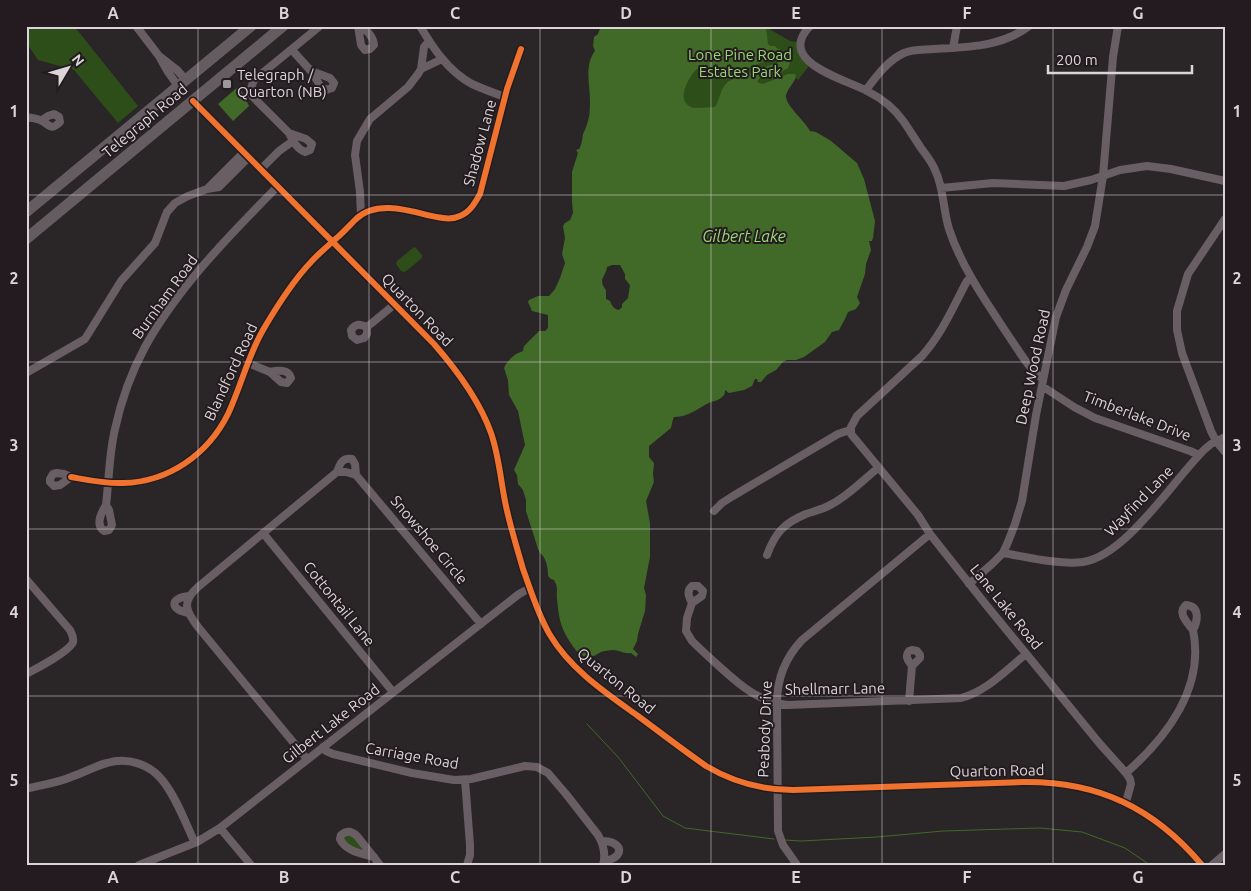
<svg xmlns="http://www.w3.org/2000/svg" width="1251" height="891" viewBox="0 0 1251 891" font-family="Ubuntu,sans-serif">
  <style>
    .green { fill: #2d4e18 }
    .water { fill: #416927; fill-rule: evenodd }
    .lines { fill: none; stroke-linecap: round; stroke-linejoin: round }
    .stream { stroke: #416927; stroke-width: 1 }
    .minor { stroke: #695e64; stroke-width: 8 }
    .highway { stroke: #645c60; stroke-width: 11 }
    .cycleway-casing { stroke: #231b1f; stroke-width: 9 }
    .cycleway { stroke: #ef722f; stroke-width: 6 }
    .grid { fill: none; stroke: #dbd5d8; stroke-width: 1; stroke-opacity: 0.55 }
    .poi-dot { fill: #9d989a; stroke: #231b1f; stroke-width: 2 }
    .labels { text-anchor: middle; stroke-width: 4; stroke-linejoin: round; paint-order: stroke }
    .park-label { font-size: 15px; fill: #97d774; stroke: #231b1f }
    .poi-label { font-size: 15px; fill: #dbd5d8; stroke: #231b1f; text-anchor: start }
    .street-label { font-size: 15px; fill: #dbd5d8; stroke: #231b1f }
    .water-label { font-size: 16px; font-style: italic; fill: #98d875; stroke: #231b1f }
    .neatline { fill: none; stroke: #dbd5d8; stroke-width: 2 }
    .grid-label { font-size: 16px; text-anchor: middle; font-weight: bold; fill: #dbd5d8 }
  </style>
  <rect width="100%" height="100%" fill="#2a2628"/>
  <path class="green" d="M26 26H74L138 106 118 123 74 70 38 60 26 42Z
    M729 26 766 27 790 41 798 42C798 52 801 60 809 66L798 80 796 77 687 126 675 72Z
    M414 247 416 248 422 255V258L405 272 401 271 396 264 397 261Z
    M351 834 367 851 346 845 343 836Z"/>
  <path class="water" d="M601 26H767L766 28 768 44 770 46H775L778 49H780L781 51 779 52 778 55 774 58 729 75C718 75 709 68 697 69 689 76 675 100 691 107 696 109 710 107 715 107 721 98 719 89 729 81L781 61H789L790 63 788 68 774 76 760 78 757 81 759 83 763 84 788 74H795L796 77C794 83 788 88 786 95 784 104 806 122 810 131L816 132 831 141 857 163 864 179 875 221 873 238 872 241H869L871 250 866 264 865 274 857 297 860 303 856 309 848 312 845 319 839 330 832 332 825 342 804 357 796 360H787L783 362 776 370 767 375 761 382H758L757 379H755L752 386 744 390 729 393 725 390C725 394 725 394 722 397 719 400 715 401 711 402 697 408 690 417 674 417L673 419 671 428 649 446V457L654 463 653 474 654 482 646 501 650 523V557L644 588 646 595 645 611 638 634 637 641 633 649 638 654 636 657 631 653C624 654 619 650 613 650 609 650 605 651 601 652 597 654 592 658 587 657 579 656 574 648 570 642 560 626 559 618 557 599 556 589 559 590 554 580L551 579 548 576C548 569 547 562 543 556 541 554 539 552 538 549L526 511V500L523 490 518 484 517 475 514 470 525 445 518 411 509 395 508 380 504 368 506 364 511 358 516 354 523 351 524 346 539 331H545L548 328V315L532 311 528 302 529 300 538 296H549L555 289 560 278 565 263 562 254 565 238 563 226 565 223 570 220 573 213 572 201V172L578 153 576 150 579 149C582 144 582 140 583 134 585 130 586 127 587 124 590 117 590 107 590 101 590 85 584 65 595 51L593 46 594 37 598 34ZM612 265H620L625 274V279L630 285 628 298 622 304V307L619 310C614 309 612 306 610 301L606 299V290C597 279 606 277 607 267Z
    M239 86 249 106 233 121 218 104Z"/>
  <g class="lines">
    <path class="stream" d="M587 724 618 757 663 816 685 828 774 839
      M785 840 801 841 877 837 943 831 1040 828 1082 832 1125 848 1150 865"/>
    <path class="minor" d="M136 26 159 56
      M358 26 361 45 365 50 370 49 374 45C373 36 367 30 359 26
      M420 26C433 48 448 71 472 84 483 89 494 93 505 97
      M810 26C775 62 845 79 867 91 881 98 895 109 904 122 910 131 915 139 921 148 926 155 932 162 935 170 944 188 943 210 949 229 962 269 989 306 1012 341 1021 354 1030 370 1043 379
      M953 48 957 26
      M292 50 311 71 321 87 326 90 332 88 334 83 330 78 311 71
      M421 69 442 59
      M178 86 168 72 159 56 177 70 186 80
      M866 90C876 77 888 60 904 53 913 49 924 50 934 49 967 47 1002 47 1029 26
      M193 101 434 344C455 368 480 402 491 433 498 453 500 474 504 496 508 520 516 544 523 569 531 591 538 615 550 635 571 670 606 693 638 716 661 733 683 750 706 766 733 782 762 790 793 790L1023 782C1098 781 1154 808 1202 865
      M26 117C31 118 38 118 42 121 50 125 51 131 60 122L59 117 54 114 48 116 42 120
      M289 133 306 139 312 144 310 150 305 152C297 149 293 141 289 133L252 96 251 88 254 80 320 26
      M261 169 279 151 293 141
      M941 188 993 183 1064 186 1091 180 1120 170 1147 166 1171 169 1225 181
      M207 189 244 152
      M361 215 360 192 355 155 357 141 370 119 408 87 418 74 421 69 424 47 429 41
      M1225 219 1188 274 1177 311V330L1182 353 1211 431 1216 441 1225 452
      M971 277 967 281C953 307 942 334 922 356L857 416 851 427V434L918 515 930 534 987 606 1100 744 1126 773 1130 779 1131 784 1126 802
      M367 327C360 324 356 323 351 330L352 336 357 340 364 338 367 334V327L395 304
      M248 363 270 372 281 382 287 383 291 378C289 369 278 370 270 372
      M26 373 85 339 121 281 155 243 167 212 175 203 188 196 207 189 219 187 249 157
      M1042 386 1074 407 1095 418 1190 451 1199 455
      M337 472C340 464 342 457 352 459L355 464 356 475
      M57 473 64 474 71 477 60 485 54 486 50 482V479L53 474Z
      M71 477C88 480 106 484 123 483 169 482 208 454 228 414 241 386 248 356 263 330 277 306 292 282 311 262 318 254 326 248 333 241 341 235 348 227 355 220 374 201 404 209 427 215 437 217 450 221 460 216 470 212 475 203 480 194L507 89 521 49
      M106 505C109 480 109 454 115 429 121 401 131 373 145 347 179 286 230 235 278 186
      M106 505 109 510 112 525 109 530 104 531C95 525 101 513 106 505Z
      M714 511 722 503 733 496 838 434 850 430
      M263 533 393 692
      M1003 553C1027 557 1059 565 1083 562 1127 555 1174 479 1205 449L1211 444 1225 437
      M767 555C775 533 784 523 806 514 815 511 824 509 832 504 849 495 863 480 878 468
      M26 579 70 630C72 634 74 637 73 642 70 651 36 669 26 674
      M969 584 992 564 1003 553 1008 542 1015 524 1022 501 1036 415 1056 317 1066 290 1087 247 1095 226 1103 176 1113 57 1118 26
      M189 596C169 598 170 610 189 613
      M692 603C689 597 686 591 692 586H698L703 591 702 596 692 603 687 618 686 631 692 641C701 650 711 659 721 668 742 687 758 701 788 705L961 698C987 691 1006 670 1026 654
      M909 701 912 666 920 658V655L917 651 912 650 909 651C904 657 909 661 912 666
      M323 747 326 751 333 754 412 773 454 780 471 779 525 766 537 767 548 773 566 794 598 835C604 845 606 854 603 865
      M307 759 198 627C186 611 181 602 198 587L337 472H346L356 475 481 624
      M1126 773C1167 737 1205 687 1193 630 1198 621 1200 606 1186 605 1177 613 1187 622 1193 630
      M465 780 470 845V855L467 865
      M26 789C41 785 57 783 71 777 83 773 95 766 107 763 128 757 150 764 163 781 177 799 185 822 195 843
      M220 828 251 865
      M602 841C624 841 625 858 604 861
      M374 857C363 854 345 851 340 839L341 835C347 830 352 831 357 836L380 865
      M139 865 197 842 220 828 519 594 530 588
      M797 865 783 845 778 831 777 703C777 678 785 658 802 640L930 534
      M1212 865 1225 854"/>
    <path class="highway" d="M26 212 251 26
      M26 239 283 26"/>
    <defs>
      <path id="cycleway" d="M193 101 434 344C455 368 480 402 491 433 498 453 500 474 504 496 508 520 516 544 523 569 531 591 538 615 550 635 571 670 606 693 638 716 661 733 683 750 706 766 733 782 762 790 793 790L1023 782C1098 781 1154 808 1202 865
        M71 477C88 480 106 484 123 483 169 482 208 454 228 414 241 386 248 356 263 330 277 306 292 282 311 262 318 254 326 248 333 241 341 235 348 227 355 220 374 201 404 209 427 215 437 217 450 221 460 216 470 212 475 203 480 194L507 89 521 49"/>
    </defs>
    <use href="#cycleway" class="cycleway-casing"/>
    <use href="#cycleway" class="cycleway"/>
  </g>
  <path class="grid" d="M198 26V865M369 26V865M540 26V865M711 26V865M882 26V865M1053 26V865M26 195H1225M26 362H1225M26 529H1225M26 696H1225"/>
  <rect class="poi-dot" x="222" y="79" width="10" height="10" rx="2.5"/>
  <g class="labels">
    <g class="park-label">
      <text x="740" y="60">Lone Pine Road<tspan x="740" dy="17">Estates Park</tspan></text>
    </g>
    <g class="poi-label">
      <text x="237" y="80">Telegraph /<tspan x="237" dy="17">Quarton (NB)</tspan></text>
    </g>
    <g class="street-label">
      <text transform="translate(145 121) rotate(-40)" y="5">Telegraph Road</text>
      <text transform="translate(480 143) rotate(-75)" y="5">Shadow Lane</text>
      <text transform="translate(165 297) rotate(-54)" y="5">Burnham Road</text>
      <text transform="translate(417 310) rotate(46)" y="5">Quarton Road</text>
      <text transform="translate(1033 367) rotate(-78)" y="5">Deep Wood Road</text>
      <text transform="translate(231 372) rotate(-65)" y="5">Blandford Road</text>
      <text transform="translate(1137 416) rotate(21)" y="5">Timberlake Drive</text>
      <text transform="translate(1139 501) rotate(-46)" y="5">Wayfind Lane</text>
      <text transform="translate(429 540) rotate(50)" y="5">Snowshoe Circle</text>
      <text transform="translate(339 604) rotate(51)" y="5">Cottontail Lane</text>
      <text transform="translate(1006 607) rotate(51)" y="5">Lane Lake Road</text>
      <text transform="translate(616 681) rotate(39)" y="5">Quarton Road</text>
      <text transform="translate(835 689) rotate(-1)" y="5">Shellmarr Lane</text>
      <text transform="translate(331 724) rotate(-38)" y="5">Gilbert Lake Road</text>
      <text transform="translate(765 729) rotate(-88)" y="5">Peabody Drive</text>
      <text transform="translate(412 756) rotate(10)" y="5">Carriage Road</text>
      <text transform="translate(997 771) rotate(-1)" y="5">Quarton Road</text>
    </g>
    <g class="water-label">
      <text x="744" y="242">Gilbert Lake</text>
    </g>
  </g>
  <rect width="1251" height="891" fill="none" stroke="#231b1f" stroke-width="55"/>
  <g transform="translate(68 68) rotate(52)" stroke="#231b1f" stroke-width="4" paint-order="stroke">
  <path d="M0-4L9 19L0 12L-9 19Z" fill="#dbd5d8"/>
  <text y="-8" font-size="14" font-weight="bold" text-anchor="middle" fill="#dbd5d8">N</text>
  </g>
  <path d="M1048 65v8h144v-8" fill="none" stroke="#dbd5d8" stroke-width="2.5"/>
  <text x="1056" y="65" font-size="15" fill="#dbd5d8" stroke="#231b1f" stroke-width="4" paint-order="stroke">200 m</text>
  <rect x="28" y="28" width="1196" height="836" class="neatline"/>
  <g class="grid-label">
    <text x="113" y="19">A</text>
    <text x="284" y="19">B</text>
    <text x="455" y="19">C</text>
    <text x="626" y="19">D</text>
    <text x="796" y="19">E</text>
    <text x="967" y="19">F</text>
    <text x="1138" y="19">G</text>
    <text x="14" y="117">1</text>
    <text x="1237" y="117">1</text>
    <text x="14" y="284">2</text>
    <text x="1237" y="284">2</text>
    <text x="14" y="451">3</text>
    <text x="1237" y="451">3</text>
    <text x="14" y="618">4</text>
    <text x="1237" y="618">4</text>
    <text x="14" y="786">5</text>
    <text x="1237" y="786">5</text>
    <text x="113" y="883">A</text>
    <text x="284" y="883">B</text>
    <text x="455" y="883">C</text>
    <text x="626" y="883">D</text>
    <text x="796" y="883">E</text>
    <text x="967" y="883">F</text>
    <text x="1138" y="883">G</text>
  </g>
</svg>
